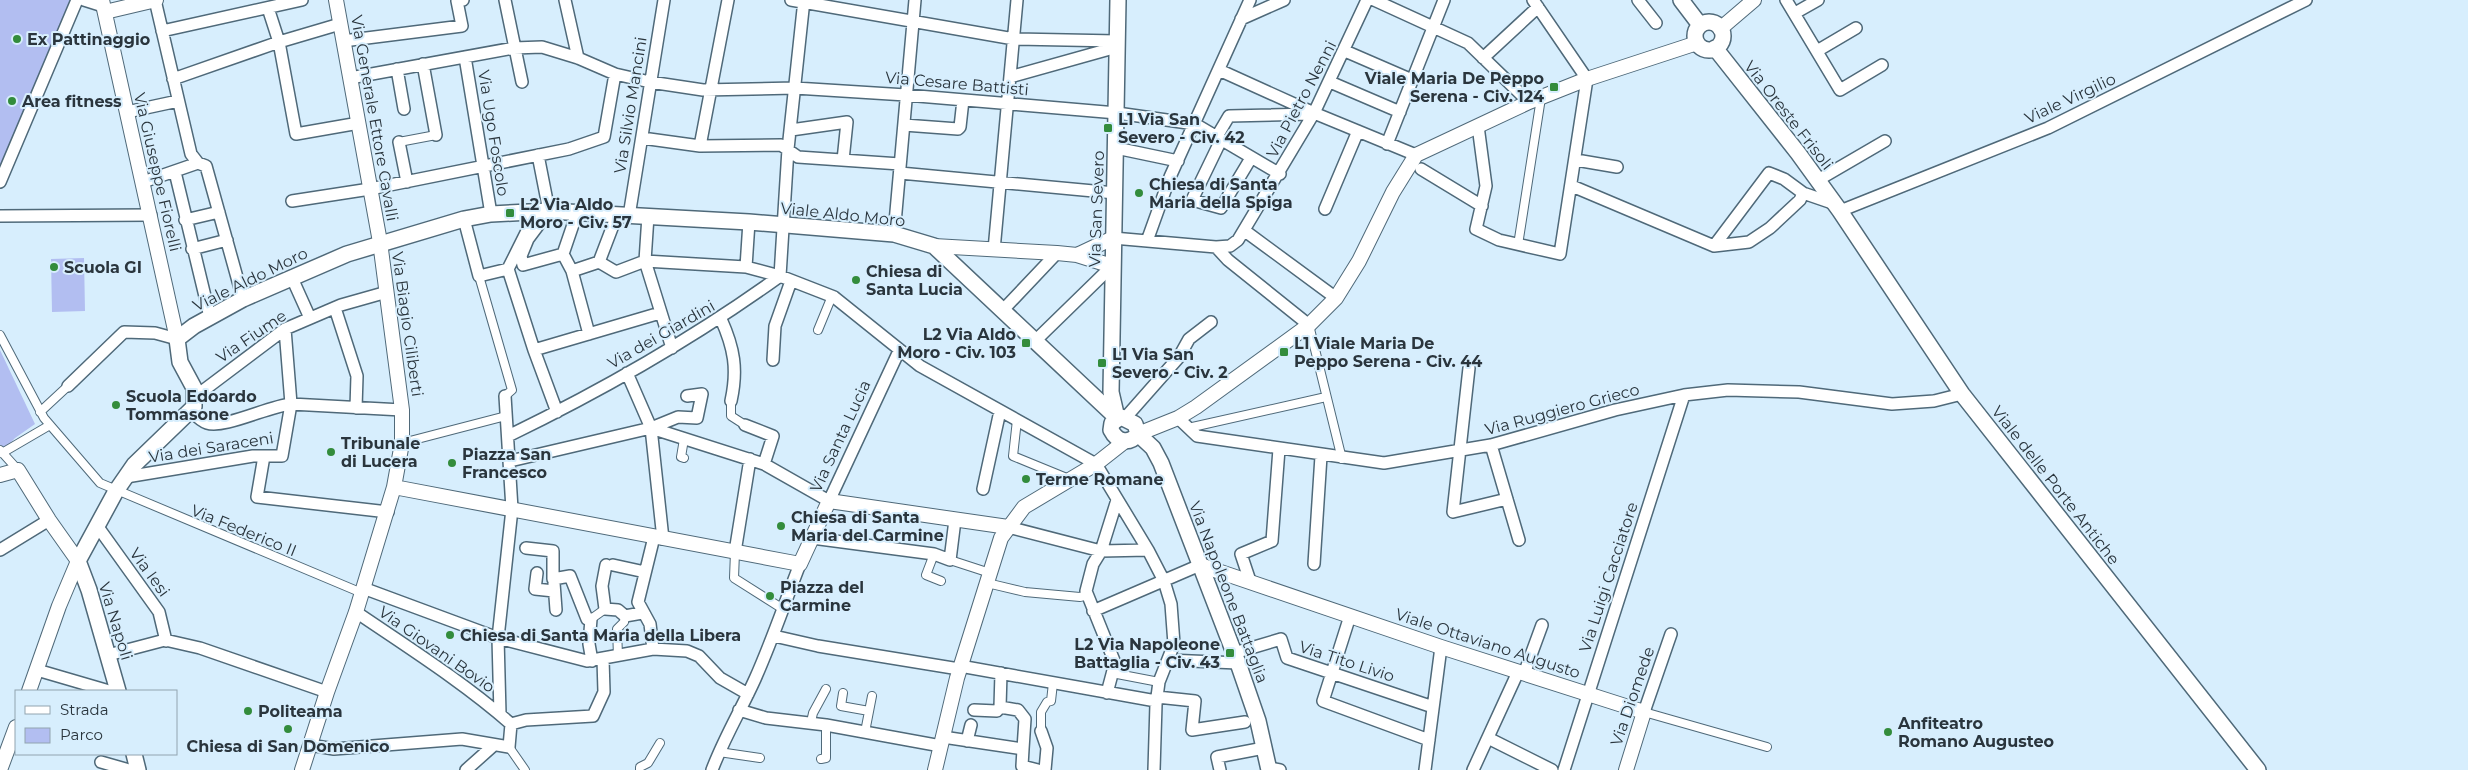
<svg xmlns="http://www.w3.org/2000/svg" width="2468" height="770" viewBox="0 0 2468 770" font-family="Montserrat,sans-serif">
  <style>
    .green { fill: #b2bef1 }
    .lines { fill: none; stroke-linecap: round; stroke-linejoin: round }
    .pedestrian-casing { stroke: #4f6979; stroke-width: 10 }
    .minor-casing { stroke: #4f6979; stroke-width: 14 }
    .tertiary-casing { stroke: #4f6979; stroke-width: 16 }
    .secondary-casing { stroke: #4f6979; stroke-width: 18 }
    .pedestrian { stroke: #fff; stroke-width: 8 }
    .minor { stroke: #fff; stroke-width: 11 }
    .tertiary { stroke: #fff; stroke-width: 14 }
    .secondary { stroke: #fff; stroke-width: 15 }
    .poi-dot { fill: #338c3c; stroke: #d7eefd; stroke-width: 2 }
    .labels { text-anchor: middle; stroke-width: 4; stroke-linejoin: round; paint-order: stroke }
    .poi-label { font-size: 16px; font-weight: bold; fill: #2a353d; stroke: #d7eefd; text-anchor: start }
    .street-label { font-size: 16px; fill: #2a353d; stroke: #d7eefd }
  </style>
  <rect width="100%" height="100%" fill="#d7eefd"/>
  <path class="green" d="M0 0H77L0 173Z
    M84 258 85 311 52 312 51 259Z
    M0 350 35 424 15 438 0 454Z"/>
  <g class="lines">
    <defs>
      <path id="pedestrian" d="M399 142 436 135
        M1518 245 1541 98
        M479 276 512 390 505 396
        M1309 325 1342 459
        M818 330 832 296
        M0 335 44 418 100 483 362 593
        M731 401V416L745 425
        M40 412 68 386
        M1017 420 1013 456 1069 479
        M1188 428 1326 397
        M402 443 506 416
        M0 450 18 470
        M2 453 50 425
        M684 458 681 457 684 439
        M735 552 734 578 783 609
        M934 554 926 575 941 581
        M950 560 990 573
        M987 583 1025 592 1080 597 1088 595
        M591 619 605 609
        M618 656 617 629 624 622 625 616
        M1112 673 1159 682
        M843 693 841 706 869 711
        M1644 712 1767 747
        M811 722 813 713 826 689
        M1041 731V712L1047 702 1051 701 1053 683
        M865 732 872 696
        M509 747 525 770
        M719 752 760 758
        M821 759 826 758V725
        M640 770V767L648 763 660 743"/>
      <path id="minor" d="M84 0 103 6
        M155 0 191 154 198 163 206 166 243 299
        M505 0 522 82
        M565 0 578 58
        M791 0 1014 39 1117 41
        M1374 0 1468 43 1529 102
        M1638 0 1656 23
        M1786 0 1840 90 1882 65
        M268 8 279 42 296 134 359 123
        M1795 13 1818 0
        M1241 19 1284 0
        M162 31 302 0
        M343 41 462 26 457 1 463 0
        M1345 51 1412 80
        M1817 51 1856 28
        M465 57 491 214
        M1483 58 1538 7
        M423 64 436 135
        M397 69 404 109
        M1219 70 1314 113 1416 155
        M1010 77 1117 47
        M350 78 514 48 542 47 578 58 615 74 650 82 703 90 795 88 906 95 1117 113 1195 124 1280 174
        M173 79 279 42 340 24
        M1330 82 1400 112
        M127 112 178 101
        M904 125 958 129 960 127 963 100
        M1478 126 1486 186 1476 229 1499 240 1560 254 1587 79 1533 0
        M791 130 847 122 843 160
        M642 138 700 146 781 145 798 157 900 164
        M1216 138 1229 116 1310 114
        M1221 140 1192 200 1221 208 1251 158
        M399 142 407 182
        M1387 144 1444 0
        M700 146 728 0
        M1116 148 1178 161
        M538 155 549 211 528 239 521 256 523 265 563 254
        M1576 160 1617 167
        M1421 169 1482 206
        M175 172 210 317
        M900 173 1115 193
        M1818 180 1885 141
        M0 182 77 0
        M143 182 198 163
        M1572 186 1714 246 1749 242 1770 228 1800 200 1803 193 1835 204
        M292 201 370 189 569 149 604 137 615 74
        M1325 209 1358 131
        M537 211 508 269 534 350 557 412
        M1840 211 2048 128 2306 0
        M0 216 151 215
        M629 216 664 0
        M648 216 645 261 672 348
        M464 219 479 276 508 269
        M185 220 219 212
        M1245 231 1336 298
        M894 234 915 0
        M1113 238 1216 247 1230 246 1238 240 1314 113 1367 0
        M1147 241 1170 177 1250 0
        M1714 246 1769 173 1784 179 1803 193
        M1216 247 1228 260 1309 325
        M192 249 227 240
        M994 250 1017 0
        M563 254 572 271 589 334
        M563 254 577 213
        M599 262 617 215
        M746 267 749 222
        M572 271 599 262 616 272 645 261 746 267 780 276 834 297 920 366 1096 464 1148 550 1164 581 1171 604 1174 644 1159 682 1156 704 1154 770
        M292 278 310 318
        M335 308 357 376 356 408
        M1002 311 1057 253
        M721 319C734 348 738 369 731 401
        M1034 342 1112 266
        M534 350 660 313
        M773 360 775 326 791 281
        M1469 368 1453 512 1507 499
        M627 373 651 428 663 539
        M68 386 124 332 155 333 177 339
        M196 396 285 329 341 305 387 292
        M191 411C196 416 201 421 207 423 224 429 269 406 291 404L402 410
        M1126 417 1179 357 1189 339 1211 322
        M1178 418 1197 436 1384 463 1491 445 1615 410 1684 395 1728 390 1799 392 1892 404 1934 401 1962 394
        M745 425 773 436 764 464
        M651 428 678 417 697 418 702 394 687 396
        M508 436C603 390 694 338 780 276L788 149 804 0
        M1491 445 1519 540
        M264 456 257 497 388 512
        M510 461 651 428 764 464 829 501 899 351
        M126 477 253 456H282L291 404 285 329
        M983 489 1000 411
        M98 527 159 612 166 641
        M1008 527 1101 551 1148 550
        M812 538 934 554 950 560 955 520
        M526 548 553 551V579L570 576 587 619H591L589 644 592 661
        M0 550 49 520
        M735 552 750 459
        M1314 564 1321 456
        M606 565 602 586 605 609 618 610 625 616 642 613
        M613 565 645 572
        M537 573 535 589 554 591
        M1250 581 1241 554 1272 541 1279 449
        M554 583 556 610
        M363 588 498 638 587 661 653 649 687 651 699 656 720 678 748 694
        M1093 611 1200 565
        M1350 616 1323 701 1429 740
        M774 636 818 646 959 669
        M653 649 650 624 638 602 654 537
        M1234 653 1281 639 1287 658 1433 707
        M108 655 165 640 200 648 327 692
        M1168 660 1238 663
        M960 666 1156 701
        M37 670 109 691
        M1001 673 1000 707 1018 710 1025 719 1023 749
        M1524 674 1542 625
        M1107 693 1115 663 1086 591 1093 564 1101 551 1117 500
        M1157 697 1195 701 1192 730 1245 722
        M739 710 766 718 826 725 941 746
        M974 710 997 711 1000 707
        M1644 712 1671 634
        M500 714 498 638 512 509 505 396
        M511 724 526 720 593 716 604 692 603 659
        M1041 731 1047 748 1045 770
        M943 737 1023 749 1022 766 1038 770
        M1488 738 1552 770
        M967 741 971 725
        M310 745 334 749 462 739 509 747 511 724C463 682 409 648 356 612
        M101 762 129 770
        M1269 768 1280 770
        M466 770 494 745
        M712 770C724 738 741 710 755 679 772 641 785 602 800 564
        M1220 770 1217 757 1264 748
        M1425 770 1441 647
        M1473 770 1518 672
        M1564 770 1684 395"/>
      <path id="tertiary" d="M102 0 177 339
        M336 0 380 242 402 410V443L394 487 800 564 829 501 1008 527
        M105 12 156 0
        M1720 29 1754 0
        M934 246 1057 253 1077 255 1112 266
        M1077 255 1113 238
        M1138 434 1178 418 1196 407 1309 325 1336 298 1359 261 1393 192 1416 155 1529 102 1587 79 1697 43
        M0 475 18 470 49 520 78 561 59 606 29 691
        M1200 565 1441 647 1644 712 1626 770
        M0 770 16 727
        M302 770 327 692 356 612 394 487
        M935 770 957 678 1001 538 1024 507 1096 464 1124 442"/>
      <path id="secondary" d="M1681 0 1700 25
        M1695 36a14 14 0 1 1 28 0a14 14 0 1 1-28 0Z
        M1715 48 1798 153 1840 211 1962 394 2258 770
        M1121 417 1135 424 1138 434C1129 445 1117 442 1111 430L1112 423Z
        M1117 418 1111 392 1118 0
        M1138 434 1153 448 1161 463 1238 663 1258 721 1269 770
        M118 691 89 590 78 561 116 491 134 465 194 407V388L180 362 177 339 194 326 243 299 347 254 464 219 491 214 549 211 749 222 894 234 934 246 1117 418
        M134 754 138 770"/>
    </defs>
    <use href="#pedestrian" class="pedestrian-casing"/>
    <use href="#minor" class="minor-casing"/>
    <use href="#tertiary" class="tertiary-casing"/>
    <use href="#secondary" class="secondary-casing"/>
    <use href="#pedestrian" class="pedestrian"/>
    <use href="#minor" class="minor"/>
    <use href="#tertiary" class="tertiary"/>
    <use href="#secondary" class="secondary"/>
  </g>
  <g class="poi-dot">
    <circle cx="17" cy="39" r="5"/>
    <rect x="1549" y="82" width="10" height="10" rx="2.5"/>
    <circle cx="12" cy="101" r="5"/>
    <rect x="1103" y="123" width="10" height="10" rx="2.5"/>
    <circle cx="1139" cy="193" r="5"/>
    <rect x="505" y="208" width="10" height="10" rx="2.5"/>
    <circle cx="54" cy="267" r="5"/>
    <circle cx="856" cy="280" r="5"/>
    <rect x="1021" y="338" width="10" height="10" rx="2.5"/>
    <rect x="1279" y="347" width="10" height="10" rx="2.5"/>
    <rect x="1097" y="358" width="10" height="10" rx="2.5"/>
    <circle cx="116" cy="405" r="5"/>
    <circle cx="331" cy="452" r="5"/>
    <circle cx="452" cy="463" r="5"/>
    <circle cx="1026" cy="479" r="5"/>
    <circle cx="781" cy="526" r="5"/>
    <circle cx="770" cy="596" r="5"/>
    <circle cx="450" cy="635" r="5"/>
    <rect x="1225" y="648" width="10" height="10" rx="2.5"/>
    <circle cx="248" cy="711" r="5"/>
    <circle cx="288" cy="729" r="5"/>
    <circle cx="1888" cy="732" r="5"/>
  </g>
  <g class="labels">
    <g class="poi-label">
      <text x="27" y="45">Ex Pattinaggio</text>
      <text x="1544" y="84" text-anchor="end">Viale Maria De Peppo<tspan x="1544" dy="18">Serena - Civ. 124</tspan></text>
      <text x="22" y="107">Area fitness</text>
      <text x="1118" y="125">L1 Via San<tspan x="1118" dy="18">Severo - Civ. 42</tspan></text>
      <text x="1149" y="190">Chiesa di Santa<tspan x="1149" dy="18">Maria della Spiga</tspan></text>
      <text x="520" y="210">L2 Via Aldo<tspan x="520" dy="18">Moro - Civ. 57</tspan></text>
      <text x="64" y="273">Scuola GI</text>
      <text x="866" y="277">Chiesa di<tspan x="866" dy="18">Santa Lucia</tspan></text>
      <text x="1016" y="340" text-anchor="end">L2 Via Aldo<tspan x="1016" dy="18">Moro - Civ. 103</tspan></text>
      <text x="1294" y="349">L1 Viale Maria De<tspan x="1294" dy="18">Peppo Serena - Civ. 44</tspan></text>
      <text x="1112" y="360">L1 Via San<tspan x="1112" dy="18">Severo - Civ. 2</tspan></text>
      <text x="126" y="402">Scuola Edoardo<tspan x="126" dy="18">Tommasone</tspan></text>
      <text x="341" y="449">Tribunale<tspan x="341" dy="18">di Lucera</tspan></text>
      <text x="462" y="460">Piazza San<tspan x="462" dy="18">Francesco</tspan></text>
      <text x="1036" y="485">Terme Romane</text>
      <text x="791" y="523">Chiesa di Santa<tspan x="791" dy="18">Maria del Carmine</tspan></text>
      <text x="780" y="593">Piazza del<tspan x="780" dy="18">Carmine</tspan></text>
      <text x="460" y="641">Chiesa di Santa Maria della Libera</text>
      <text x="1220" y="650" text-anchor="end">L2 Via Napoleone<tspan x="1220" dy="18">Battaglia - Civ. 43</tspan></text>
      <text x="258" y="717">Politeama</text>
      <text x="1898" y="729">Anfiteatro<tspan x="1898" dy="18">Romano Augusteo</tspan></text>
      <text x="288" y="752" text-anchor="middle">Chiesa di San Domenico</text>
    </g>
    <g class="street-label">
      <text transform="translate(957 83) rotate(5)" y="6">Via Cesare Battisti</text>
      <text transform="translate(2070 98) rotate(-25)" y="6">Viale Virgilio</text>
      <text transform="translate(1301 99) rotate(-62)" y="6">Via Pietro Nenni</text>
      <text transform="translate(630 105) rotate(-81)" y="6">Via Silvio Mancini</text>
      <text transform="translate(1789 115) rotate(52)" y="6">Via Oreste Frisoli</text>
      <text transform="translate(375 118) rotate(80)" y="6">Via Generale Ettore Cavalli</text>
      <text transform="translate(494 133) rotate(81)" y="6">Via Ugo Foscolo</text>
      <text transform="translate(158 172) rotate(77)" y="6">Via Giuseppe Fiorelli</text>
      <text transform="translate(1096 209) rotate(-88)" y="6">Via San Severo</text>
      <text transform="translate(843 214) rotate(6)" y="6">Viale Aldo Moro</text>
      <text transform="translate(250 279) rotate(-26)" y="6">Viale Aldo Moro</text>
      <text transform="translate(408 324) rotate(82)" y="6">Via Biagio Ciliberti</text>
      <text transform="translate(661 334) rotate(-30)" y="6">Via dei Giardini</text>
      <text transform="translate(251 336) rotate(-34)" y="6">Via Fiume</text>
      <text transform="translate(1562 409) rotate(-15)" y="6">Via Ruggiero Grieco</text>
      <text transform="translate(840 436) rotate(-65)" y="6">Via Santa Lucia</text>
      <text transform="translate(211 447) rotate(-9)" y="6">Via dei Saraceni</text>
      <text transform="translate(2056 485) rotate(52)" y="6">Viale delle Porte Antiche</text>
      <text transform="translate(244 530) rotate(22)" y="6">Via Federico II</text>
      <text transform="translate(150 572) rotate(54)" y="6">Via Iesi</text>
      <text transform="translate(1608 577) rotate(-72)" y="6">Via Luigi Cacciatore</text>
      <text transform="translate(1229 592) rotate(69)" y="6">Via Napoleone Battaglia</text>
      <text transform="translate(116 621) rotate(73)" y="6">Via Napoli</text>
      <text transform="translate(1488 643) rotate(18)" y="6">Viale Ottaviano Augusto</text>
      <text transform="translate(437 649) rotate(35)" y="6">Via Giovani Bovio</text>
      <text transform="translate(1347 661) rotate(18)" y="6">Via Tito Livio</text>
      <text transform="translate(1632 696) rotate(-71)" y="6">Via Diomede</text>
    </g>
  </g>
  <rect x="15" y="690" width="162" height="65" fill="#d7eefd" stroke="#92a4b0"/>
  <rect x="25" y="706" width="25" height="8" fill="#ffffff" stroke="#92a4b0"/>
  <text x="60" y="715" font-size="15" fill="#2a353d">Strada</text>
  <rect x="25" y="728" width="25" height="15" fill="#b2bef1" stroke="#92a4b0"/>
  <text x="60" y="740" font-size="15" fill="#2a353d">Parco</text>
</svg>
